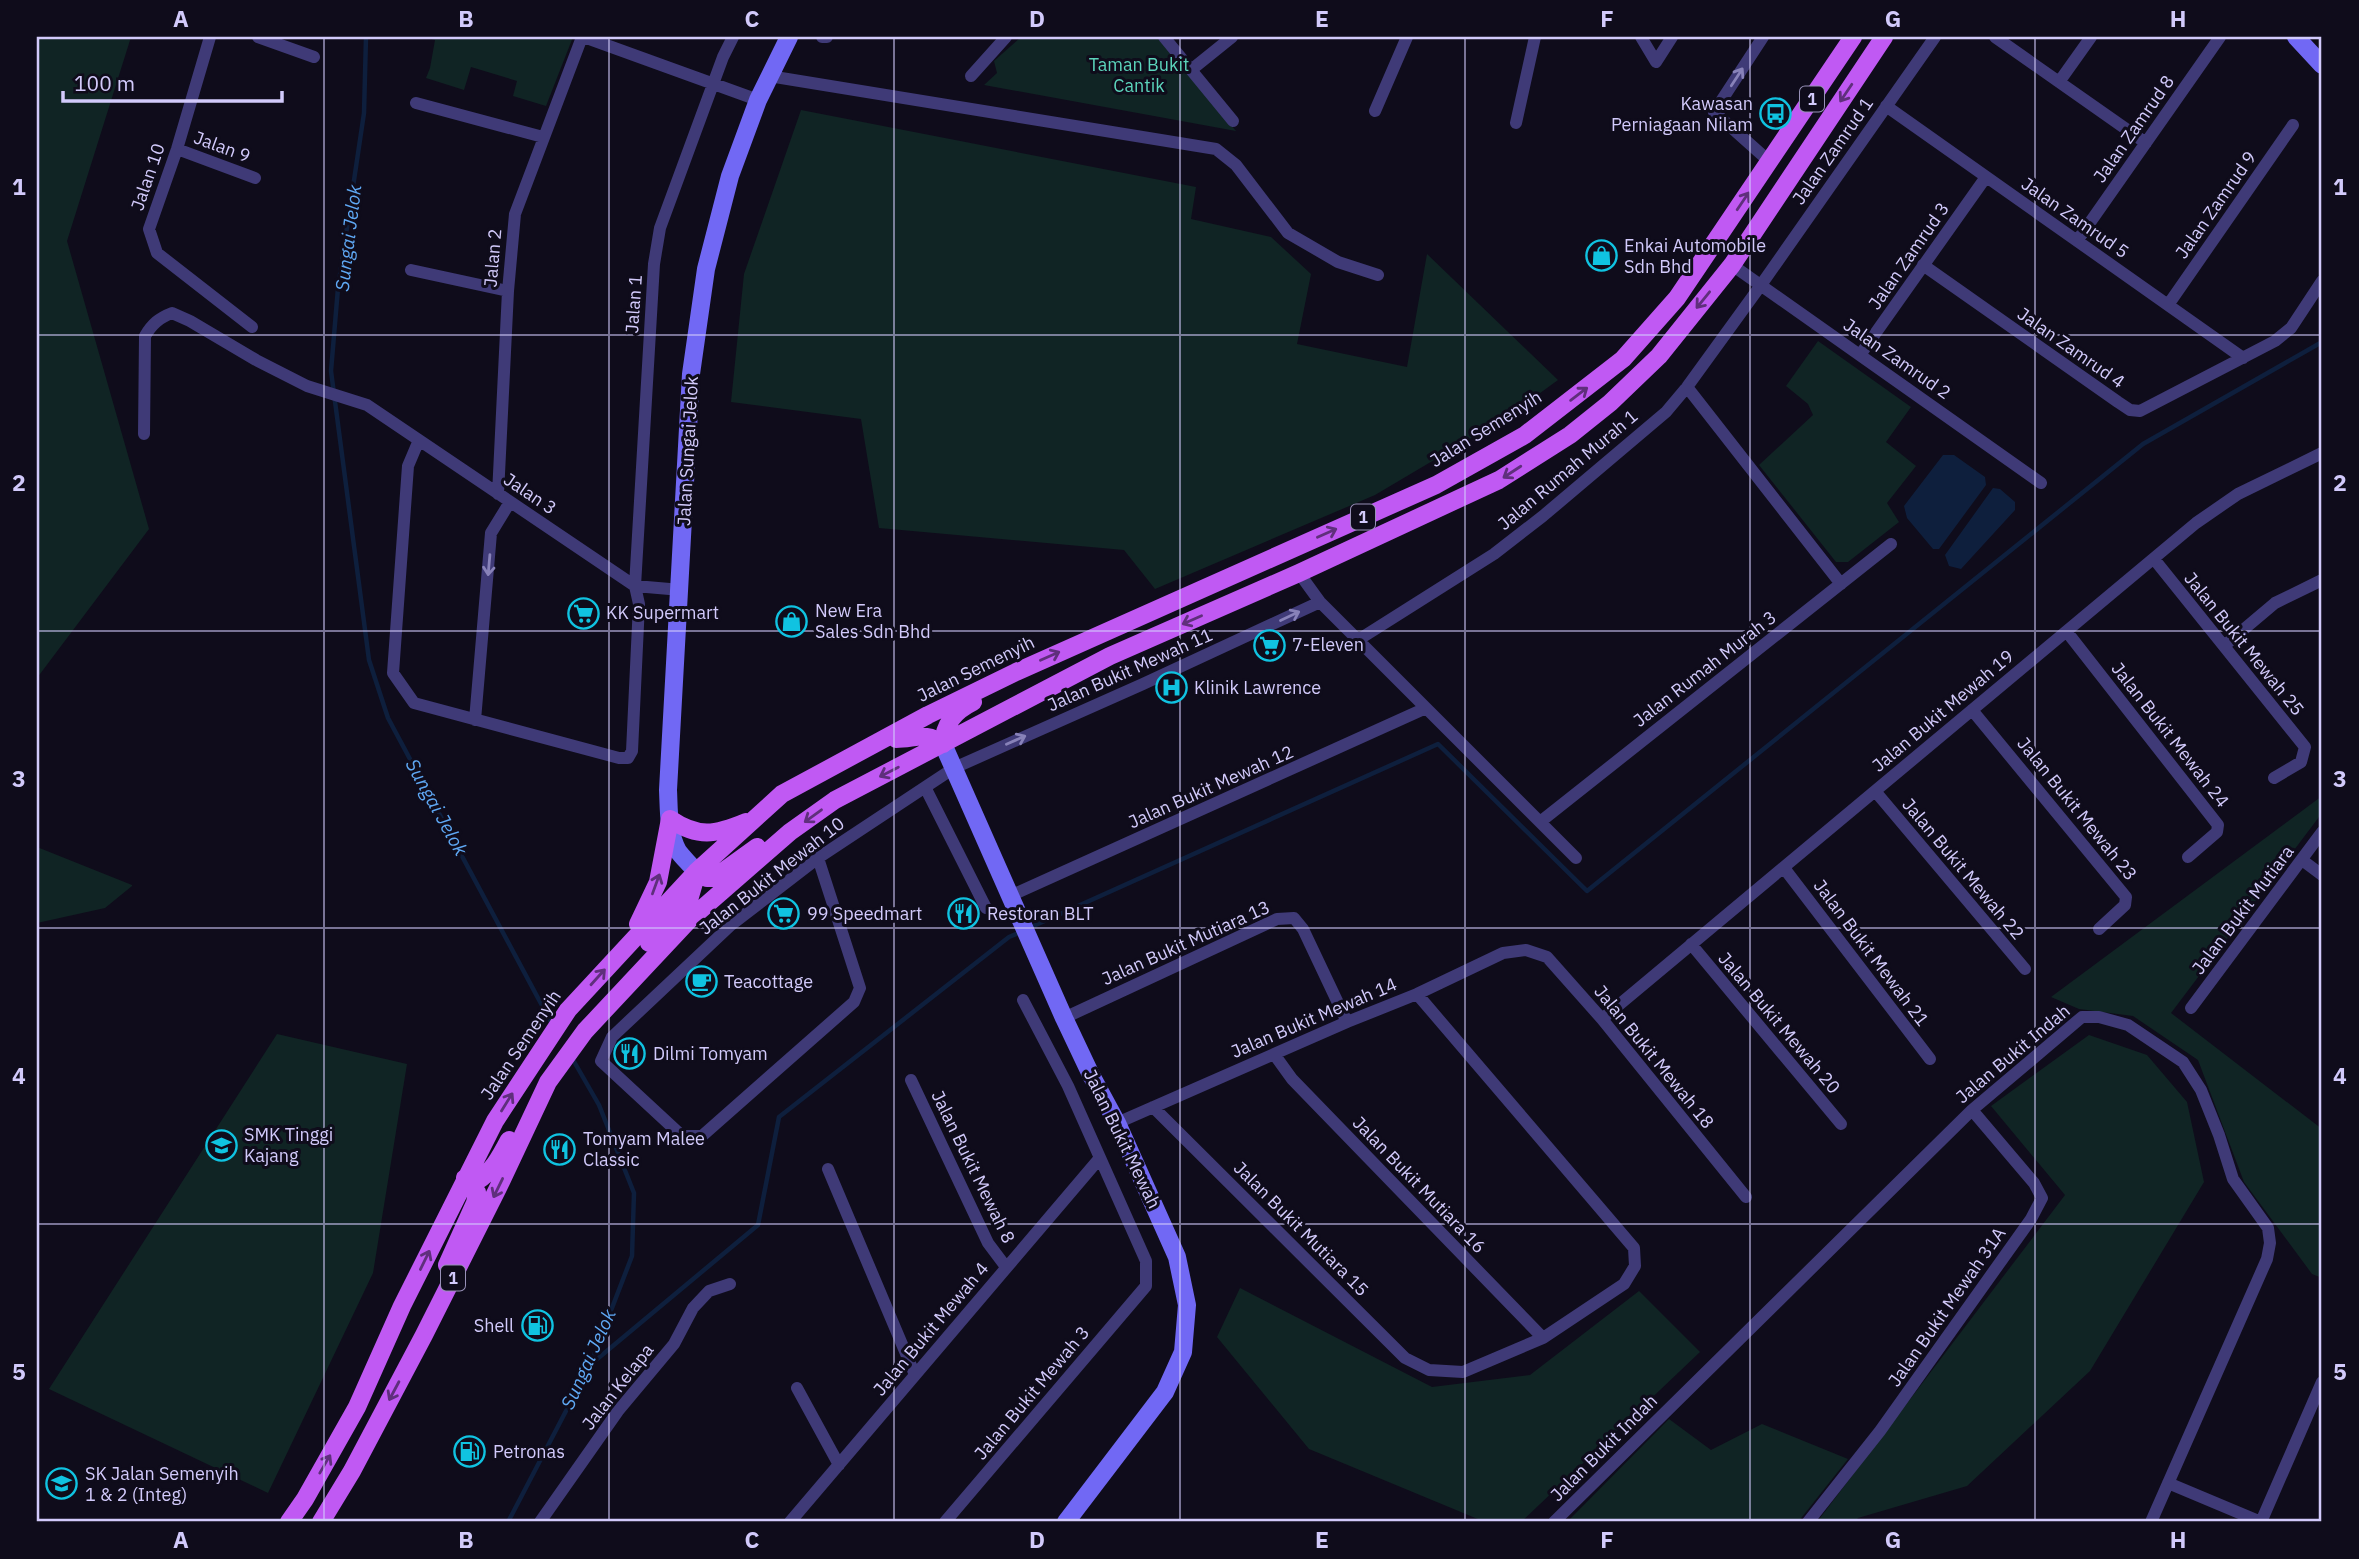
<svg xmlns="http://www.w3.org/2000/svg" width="2359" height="1559" viewBox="0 0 2359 1559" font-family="'IBM Plex Sans',sans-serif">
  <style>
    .green { fill: #102424 }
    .water { fill: #0e1f3d }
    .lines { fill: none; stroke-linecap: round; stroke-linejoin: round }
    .stream { stroke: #0e1f3d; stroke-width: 4.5 }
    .street { stroke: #3f3a77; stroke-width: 12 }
    .secondary { stroke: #7168f4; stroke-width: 18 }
    .primary { stroke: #c059f3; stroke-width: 18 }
    .oneway { stroke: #8882b9 }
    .oneway2 { stroke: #5f2f7c }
    .grid { fill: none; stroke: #d2cafb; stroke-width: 2; stroke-opacity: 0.55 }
    .labels { text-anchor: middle; stroke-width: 6; stroke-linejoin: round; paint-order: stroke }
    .shield { fill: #0f0c1b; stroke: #9891b8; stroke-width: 2 }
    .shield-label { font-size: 16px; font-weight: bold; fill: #d2cafb }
    .park-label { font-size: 18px; fill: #5cd5bc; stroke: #0f0c1b }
    .poi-label { font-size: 18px; fill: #d2cafb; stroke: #0f0c1b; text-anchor: start }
    .street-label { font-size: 18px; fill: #d2cafb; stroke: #0f0c1b }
    .water-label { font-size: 19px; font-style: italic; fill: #5fa8f4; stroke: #0f0c1b }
    .neatline { fill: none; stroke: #d2cafb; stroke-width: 2.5 }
    .grid-label { font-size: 23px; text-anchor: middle; font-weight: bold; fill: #d2cafb }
  </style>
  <rect width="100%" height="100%" fill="#0f0c1b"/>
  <path class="green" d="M37 37H131L67 241 149 529 37 678Z
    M424 37H573L546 106 513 96 517 81 471 67 464 90 426 78 430 68 435 40Z
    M1021 37H1157L1236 131 984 85 997 73 994 61Z
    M801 110 1196 187 1191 219 1271 237 1311 274 1297 344 1407 367 1427 254 1558 380 1510 415 1375 495 1155 589 1124 550 879 528 861 419 731 402 744 274Z
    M1818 341 1911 407 1886 442 1916 466 1887 503 1899 522 1848 562H1836L1759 465 1813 415 1808 404 1786 386Z
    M2322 796V813L2171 1013 2322 1129V1278L2312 1274 2244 1182 2198 1060 2133 1016 2079 1009 2051 997Z
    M37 847 132 885V886L105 908 37 923Z
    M277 1034 407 1064 373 1273 268 1493 49 1389Z
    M2089 1035 2147 1055 2187 1102 2204 1182 2090 1371 1967 1486 1858 1518 1855 1522H1817L2065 1195 1991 1106Z
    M1240 1288 1432 1387 1530 1375 1639 1291 1700 1352 1521 1522H1485L1309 1449 1217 1337Z
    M1669 1419 1711 1450 1762 1424 1848 1459 1798 1522H1567Z"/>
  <path class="water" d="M1943 455H1954L1985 477 1986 485 1939 549H1933L1907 518 1904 506Z
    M1993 488 2000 489 2015 502V510L1961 569 1949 566 1945 555Z"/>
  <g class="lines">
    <path class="stream" d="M366 37 364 113 338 288 331 371 369 660 388 718 553 1026
      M1029 928 1438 744 1587 891 2143 444 2322 342
      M590 1365 758 1225 779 1117 1009 937 1021 932
      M508 1522 590 1365 632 1256 634 1193 599 1105 572 1058"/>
    <path class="street" d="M210 37 177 149 149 229 157 253 252 327
      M258 37 314 57
      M584 37 758 100
      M822 37H827
      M1164 37 1233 121
      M1641 37 1656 62 1672 37
      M1763 37 1714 112 1770 162
      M1995 37 2146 143
      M1191 70 1232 37
      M769 76 1216 149 1236 165 1288 233 1338 262 1378 275
      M971 76 1006 37
      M2059 82 2091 37
      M416 103 543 137
      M1886 106 2243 358
      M1375 111 1407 37
      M1516 123 1535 37
      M177 149 255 178
      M2077 241 2220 37
      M1732 265 2041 483
      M1923 265 2118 402 2130 410 2140 411 2275 341 2291 328 2322 281
      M411 270 508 291
      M2168 305 2293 125
      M1860 355 1986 177
      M1687 387 1841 584
      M144 434 145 336C152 324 159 318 172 313L190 321 256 360 307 386 367 405 635 586 681 590
      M419 440 408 466 393 673 414 703 619 758H628L632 751 639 604 635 586 654 264 660 228 723 57 733 37
      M498 494 508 291 515 214 582 37
      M2154 559 2305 747 2301 762 2274 778
      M1299 573 1320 602 1576 858
      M2067 632 2218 825 2217 832 2188 857
      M1358 640 1494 554 1543 516 1666 412 1687 387 1761 285 1935 37
      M2224 646 2275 603 2322 580
      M1972 710 2126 897 2125 905 2099 929
      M475 720 491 533 510 502
      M925 787 986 908
      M1875 791 2025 969
      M1540 822 1891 544
      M818 858 860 988 854 1002 702 1136H682L601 1061 612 1037 731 925 818 858 954 768 1143 684 1320 602
      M2302 860 2322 875
      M1784 868 1930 1059
      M1010 896 1426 708
      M1691 944 1841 1124
      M2191 1008 2322 832
      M1064 1018 1277 919 1294 918 1303 929 1347 1022
      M1602 1019 2196 523 2238 494 2322 453
      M1274 1054 1292 1079 1543 1338
      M911 1080 988 1243 1006 1267
      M1153 1107 1405 1358 1429 1370 1463 1372 1543 1338 1624 1284 1635 1266 1634 1248 1417 994
      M1117 1123 1347 1022 1417 994 1503 953 1526 950 1547 957 1602 1019 1746 1197
      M828 1169 915 1375
      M797 1388 839 1465
      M2168 1483 2261 1522
      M540 1522 618 1411 674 1344 693 1308 709 1291 730 1284
      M790 1522 1099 1159
      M945 1522 1146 1286V1261L1068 1086 1023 1000
      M1554 1522 1972 1110 2082 1017H2099L2128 1025 2183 1062 2201 1090 2219 1135 2233 1179 2268 1228 2270 1243 2267 1259 2151 1522
      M1808 1522 1880 1431 2031 1219 2042 1198 2034 1183 1972 1110
      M2261 1522 2322 1382"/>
    <path class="secondary" d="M2296 37 2322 65
      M943 744 1064 1018 1091 1075 1117 1123 1177 1257 1187 1305 1183 1352 1165 1392 1066 1522
      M696 872C691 865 683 858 678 851 668 833 669 810 668 790L691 374 706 269 730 176 758 100 789 37"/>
    <path class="primary" d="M896 739C915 739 926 731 943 744
      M943 744C944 723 955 711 973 702
      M696 872 707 878H714L757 847
      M638 924 658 882 670 819C698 838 715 835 746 822
      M649 943 689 900 696 876
      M465 1178 477 1181C493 1171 500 1157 509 1140
      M447 1265 475 1203 477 1192 465 1178
      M289 1522 305 1499 357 1407 402 1306 495 1121 568 1010 696 872 782 794 928 715 1016 672 1436 485 1525 435 1623 359 1677 298 1853 37
      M321 1522 352 1471 424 1335 498 1188 548 1082 585 1031 689 920 790 832 835 800 1110 656 1299 573 1499 480 1570 435 1610 403 1659 356 1732 265 1884 37"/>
  </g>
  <defs><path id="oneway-shaft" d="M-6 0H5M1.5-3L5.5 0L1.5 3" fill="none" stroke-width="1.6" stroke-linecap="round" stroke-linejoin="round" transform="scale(1.75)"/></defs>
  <g class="oneway">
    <use href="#oneway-shaft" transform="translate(1737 77) rotate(-57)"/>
    <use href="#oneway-shaft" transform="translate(489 565) rotate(95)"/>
    <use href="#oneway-shaft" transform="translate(1290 616) rotate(-25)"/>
    <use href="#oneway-shaft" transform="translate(1016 740) rotate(-24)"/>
  </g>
  <g class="oneway2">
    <use href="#oneway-shaft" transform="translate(1846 93) rotate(124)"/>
    <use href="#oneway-shaft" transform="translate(1743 201) rotate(-56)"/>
    <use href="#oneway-shaft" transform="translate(1703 300) rotate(129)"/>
    <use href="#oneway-shaft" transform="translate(1579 394) rotate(-37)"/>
    <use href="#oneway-shaft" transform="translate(1512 472) rotate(147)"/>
    <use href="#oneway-shaft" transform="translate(1327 533) rotate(-24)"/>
    <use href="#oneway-shaft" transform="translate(1192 620) rotate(156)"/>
    <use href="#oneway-shaft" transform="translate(1050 656) rotate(-24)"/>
    <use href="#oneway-shaft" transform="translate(889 772) rotate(153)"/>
    <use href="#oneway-shaft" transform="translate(813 816) rotate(144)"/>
    <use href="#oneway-shaft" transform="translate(656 884) rotate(-70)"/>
    <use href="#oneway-shaft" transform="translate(598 977) rotate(-48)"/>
    <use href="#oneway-shaft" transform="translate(507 1102) rotate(-58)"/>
    <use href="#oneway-shaft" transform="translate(498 1188) rotate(116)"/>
    <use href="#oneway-shaft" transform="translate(425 1260) rotate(-64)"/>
    <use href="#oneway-shaft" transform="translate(394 1391) rotate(118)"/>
    <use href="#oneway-shaft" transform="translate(325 1464) rotate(-60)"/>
  </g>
  <path class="grid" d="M324 37V1522M609 37V1522M894 37V1522M1180 37V1522M1465 37V1522M1750 37V1522M2035 37V1522M37 335H2322M37 631H2322M37 928H2322M37 1224H2322"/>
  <defs>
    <symbol id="bus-ring" viewBox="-11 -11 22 22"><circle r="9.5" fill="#0f0c1b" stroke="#10c3e1" stroke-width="1.5"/><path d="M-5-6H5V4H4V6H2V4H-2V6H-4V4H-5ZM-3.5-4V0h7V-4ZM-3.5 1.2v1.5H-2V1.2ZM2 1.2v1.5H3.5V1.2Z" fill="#10c3e1"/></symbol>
    <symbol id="shop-ring" viewBox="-11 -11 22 22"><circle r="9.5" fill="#0f0c1b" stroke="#10c3e1" stroke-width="1.5"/><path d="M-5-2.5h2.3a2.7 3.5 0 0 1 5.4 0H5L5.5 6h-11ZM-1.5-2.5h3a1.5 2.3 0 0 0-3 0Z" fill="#10c3e1"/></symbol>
    <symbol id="supermarket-ring" viewBox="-11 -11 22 22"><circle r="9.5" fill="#0f0c1b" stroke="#10c3e1" stroke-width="1.5"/><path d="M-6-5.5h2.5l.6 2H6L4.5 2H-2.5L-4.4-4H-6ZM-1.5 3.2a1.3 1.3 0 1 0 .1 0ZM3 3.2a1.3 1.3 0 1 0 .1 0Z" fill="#10c3e1"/></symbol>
    <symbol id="hospital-ring" viewBox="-11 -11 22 22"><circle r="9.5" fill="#0f0c1b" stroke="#10c3e1" stroke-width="1.5"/><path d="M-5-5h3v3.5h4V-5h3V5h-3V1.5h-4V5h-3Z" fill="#10c3e1"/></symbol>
    <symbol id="restaurant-ring" viewBox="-11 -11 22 22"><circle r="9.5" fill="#0f0c1b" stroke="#10c3e1" stroke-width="1.5"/><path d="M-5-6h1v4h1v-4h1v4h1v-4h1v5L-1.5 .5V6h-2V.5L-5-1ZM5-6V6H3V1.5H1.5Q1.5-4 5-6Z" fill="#10c3e1"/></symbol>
    <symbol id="cafe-ring" viewBox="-11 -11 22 22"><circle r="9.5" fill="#0f0c1b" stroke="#10c3e1" stroke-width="1.5"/><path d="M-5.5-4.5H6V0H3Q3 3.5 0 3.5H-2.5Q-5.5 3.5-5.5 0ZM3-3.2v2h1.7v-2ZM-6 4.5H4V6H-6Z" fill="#10c3e1"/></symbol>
    <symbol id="school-ring" viewBox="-11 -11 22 22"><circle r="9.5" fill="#0f0c1b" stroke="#10c3e1" stroke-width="1.5"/><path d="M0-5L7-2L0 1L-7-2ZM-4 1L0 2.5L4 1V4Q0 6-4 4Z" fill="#10c3e1"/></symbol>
    <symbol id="fuel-ring" viewBox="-11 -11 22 22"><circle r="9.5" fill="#0f0c1b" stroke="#10c3e1" stroke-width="1.5"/><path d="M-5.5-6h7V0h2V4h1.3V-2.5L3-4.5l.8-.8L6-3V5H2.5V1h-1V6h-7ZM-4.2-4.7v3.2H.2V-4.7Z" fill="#10c3e1"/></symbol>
  </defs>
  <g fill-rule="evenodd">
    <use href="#bus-ring" x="1758" y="96" width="35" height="35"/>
    <use href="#shop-ring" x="1584" y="238" width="35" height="35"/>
    <use href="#supermarket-ring" x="566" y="596" width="35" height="35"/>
    <use href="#shop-ring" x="774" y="604" width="35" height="35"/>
    <use href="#supermarket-ring" x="1252" y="628" width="35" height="35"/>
    <use href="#hospital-ring" x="1154" y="670" width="35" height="35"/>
    <use href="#supermarket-ring" x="766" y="896" width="35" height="35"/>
    <use href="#restaurant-ring" x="946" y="896" width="35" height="35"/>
    <use href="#cafe-ring" x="684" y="964" width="35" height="35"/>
    <use href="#restaurant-ring" x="612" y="1036" width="35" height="35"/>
    <use href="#school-ring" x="204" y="1128" width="35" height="35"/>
    <use href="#restaurant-ring" x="542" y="1132" width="35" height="35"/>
    <use href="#fuel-ring" x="520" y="1308" width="35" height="35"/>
    <use href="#fuel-ring" x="452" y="1434" width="35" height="35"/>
    <use href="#school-ring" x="44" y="1466" width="35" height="35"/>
  </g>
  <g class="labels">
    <g class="shield">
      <rect x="1800" y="86.5" width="24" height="25" rx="5"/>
      <rect x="1351" y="504.5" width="24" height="25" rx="5"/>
      <rect x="441" y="1265.5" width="24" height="25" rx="5"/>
    </g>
    <g class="shield-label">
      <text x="1812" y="105">1</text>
      <text x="1363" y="523">1</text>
      <text x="453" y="1284">1</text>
    </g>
    <g class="park-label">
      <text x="1139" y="71">Taman Bukit<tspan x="1139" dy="21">Cantik</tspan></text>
    </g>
    <g class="poi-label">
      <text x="1753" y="110" text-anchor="end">Kawasan<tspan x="1753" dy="21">Perniagaan Nilam</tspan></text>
      <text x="1624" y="252">Enkai Automobile<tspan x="1624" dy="21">Sdn Bhd</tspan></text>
      <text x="815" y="617">New Era<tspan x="815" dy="21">Sales Sdn Bhd</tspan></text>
      <text x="606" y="619">KK Supermart</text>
      <text x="1292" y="651">7-Eleven</text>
      <text x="1194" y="694">Klinik Lawrence</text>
      <text x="807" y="920">99 Speedmart</text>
      <text x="987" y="920">Restoran BLT</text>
      <text x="724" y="988">Teacottage</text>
      <text x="653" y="1060">Dilmi Tomyam</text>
      <text x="244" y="1141">SMK Tinggi<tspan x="244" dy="21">Kajang</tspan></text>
      <text x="583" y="1145">Tomyam Malee<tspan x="583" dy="21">Classic</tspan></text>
      <text x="514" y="1332" text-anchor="end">Shell</text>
      <text x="493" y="1458">Petronas</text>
      <text x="85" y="1480">SK Jalan Semenyih<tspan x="85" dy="21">1 &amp; 2 (Integ)</tspan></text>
    </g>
    <g class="street-label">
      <text transform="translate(2134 129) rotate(-55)" y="6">Jalan Zamrud 8</text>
      <text transform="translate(222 147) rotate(20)" y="6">Jalan 9</text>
      <text transform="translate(1833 151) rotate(-55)" y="6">Jalan Zamrud 1</text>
      <text transform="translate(148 177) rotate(-71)" y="6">Jalan 10</text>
      <text transform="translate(2216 205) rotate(-55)" y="6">Jalan Zamrud 9</text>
      <text transform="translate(2075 218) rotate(35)" y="6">Jalan Zamrud 5</text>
      <text transform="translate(1909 256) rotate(-55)" y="6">Jalan Zamrud 3</text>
      <text transform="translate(493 258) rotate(-85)" y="6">Jalan 2</text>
      <text transform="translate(634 304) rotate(-86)" y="6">Jalan 1</text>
      <text transform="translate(2071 348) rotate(35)" y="6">Jalan Zamrud 4</text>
      <text transform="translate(1897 359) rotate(35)" y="6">Jalan Zamrud 2</text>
      <text transform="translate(1486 429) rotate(-32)" y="6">Jalan Semenyih</text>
      <text transform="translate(688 451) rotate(-87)" y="6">Jalan Sungai Jelok</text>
      <text transform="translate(1568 470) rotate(-40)" y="6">Jalan Rumah Murah 1</text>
      <text transform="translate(530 494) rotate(34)" y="6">Jalan 3</text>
      <text transform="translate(2244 644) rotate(51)" y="6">Jalan Bukit Mewah 25</text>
      <text transform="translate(976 669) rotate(-26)" y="6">Jalan Semenyih</text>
      <text transform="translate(1705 669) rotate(-38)" y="6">Jalan Rumah Murah 3</text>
      <text transform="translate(1130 670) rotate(-24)" y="6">Jalan Bukit Mewah 11</text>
      <text transform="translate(1943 711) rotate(-40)" y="6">Jalan Bukit Mewah 19</text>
      <text transform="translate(2170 735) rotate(52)" y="6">Jalan Bukit Mewah 24</text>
      <text transform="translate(1211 787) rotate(-24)" y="6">Jalan Bukit Mewah 12</text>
      <text transform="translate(2077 809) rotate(51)" y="6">Jalan Bukit Mewah 23</text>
      <text transform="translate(1963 869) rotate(50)" y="6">Jalan Bukit Mewah 22</text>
      <text transform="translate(772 876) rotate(-38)" y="6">Jalan Bukit Mewah 10</text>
      <text transform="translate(2243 910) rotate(-53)" y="6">Jalan Bukit Mutiara</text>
      <text transform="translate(1186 943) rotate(-24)" y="6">Jalan Bukit Mutiara 13</text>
      <text transform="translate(1871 953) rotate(53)" y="6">Jalan Bukit Mewah 21</text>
      <text transform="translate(1314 1018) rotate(-23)" y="6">Jalan Bukit Mewah 14</text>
      <text transform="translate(1779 1023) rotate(50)" y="6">Jalan Bukit Mewah 20</text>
      <text transform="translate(521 1045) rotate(-56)" y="6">Jalan Semenyih</text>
      <text transform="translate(2013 1054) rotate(-40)" y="6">Jalan Bukit Indah</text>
      <text transform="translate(1654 1057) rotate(51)" y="6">Jalan Bukit Mewah 18</text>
      <text transform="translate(1122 1139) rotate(64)" y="6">Jalan Bukit Mewah</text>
      <text transform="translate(973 1167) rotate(64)" y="6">Jalan Bukit Mewah 8</text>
      <text transform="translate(1419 1185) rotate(46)" y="6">Jalan Bukit Mutiara 16</text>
      <text transform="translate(1301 1229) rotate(45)" y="6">Jalan Bukit Mutiara 15</text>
      <text transform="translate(1947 1307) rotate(-55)" y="6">Jalan Bukit Mewah 31A</text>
      <text transform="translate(931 1329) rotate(-50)" y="6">Jalan Bukit Mewah 4</text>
      <text transform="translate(618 1387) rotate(-52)" y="6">Jalan Kelapa</text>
      <text transform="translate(1032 1393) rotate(-50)" y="6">Jalan Bukit Mewah 3</text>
      <text transform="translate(1604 1448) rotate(-45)" y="6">Jalan Bukit Indah</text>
    </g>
    <g class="water-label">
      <text transform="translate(348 238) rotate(-83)" y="7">Sungai Jelok</text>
      <text transform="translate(437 807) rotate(61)" y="7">Sungai Jelok</text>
      <text transform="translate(588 1359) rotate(-66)" y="7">Sungai Jelok</text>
    </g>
  </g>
  <rect width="2359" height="1559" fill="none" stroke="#0f0c1b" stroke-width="77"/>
  <path d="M63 91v10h219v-10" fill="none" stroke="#d2cafb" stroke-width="3.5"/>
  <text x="74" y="91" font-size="21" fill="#d2cafb" stroke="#0f0c1b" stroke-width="5" paint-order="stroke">100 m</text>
  <rect x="38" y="38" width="2282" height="1482" class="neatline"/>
  <g class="grid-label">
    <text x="181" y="27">A</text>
    <text x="466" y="27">B</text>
    <text x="752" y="27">C</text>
    <text x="1037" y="27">D</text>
    <text x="1322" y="27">E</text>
    <text x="1607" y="27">F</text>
    <text x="1893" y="27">G</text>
    <text x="2178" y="27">H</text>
    <text x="19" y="195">1</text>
    <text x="2340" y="195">1</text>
    <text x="19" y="491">2</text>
    <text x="2340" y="491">2</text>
    <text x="19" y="787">3</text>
    <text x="2340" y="787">3</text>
    <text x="19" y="1084">4</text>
    <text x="2340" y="1084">4</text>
    <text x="19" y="1380">5</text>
    <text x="2340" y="1380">5</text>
    <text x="181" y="1548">A</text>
    <text x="466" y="1548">B</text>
    <text x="752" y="1548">C</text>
    <text x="1037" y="1548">D</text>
    <text x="1322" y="1548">E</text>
    <text x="1607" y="1548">F</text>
    <text x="1893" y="1548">G</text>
    <text x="2178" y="1548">H</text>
  </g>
</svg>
